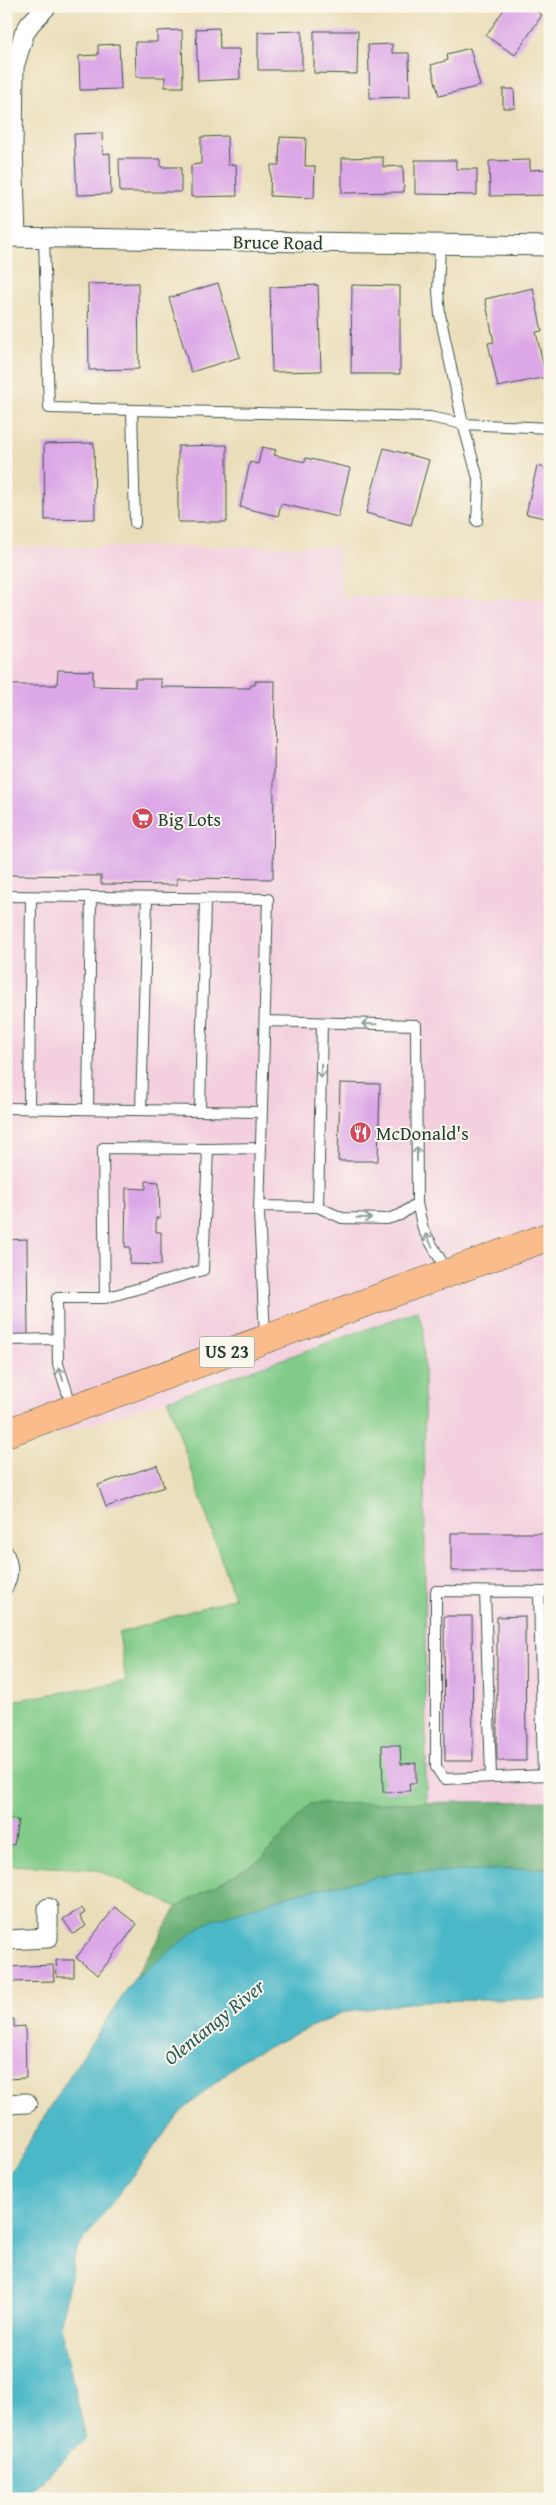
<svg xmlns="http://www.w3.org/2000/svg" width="556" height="2505" viewBox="0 0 556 2505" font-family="'Gentium Book Plus',serif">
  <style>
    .built { fill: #f3cfdf }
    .green { fill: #81cb88; stroke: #50845e }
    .forest { fill: #68af74; stroke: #447654 }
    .water { fill: #4cb8c8; stroke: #367a7e }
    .building { fill: #dca7e7 }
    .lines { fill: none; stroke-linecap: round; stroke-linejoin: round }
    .service-casing { stroke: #3d5548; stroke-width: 12 }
    .minor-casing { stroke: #3d5548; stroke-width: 21 }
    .trunk-casing { stroke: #3d5548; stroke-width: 29 }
    .service { stroke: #fff; stroke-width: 10 }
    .minor { stroke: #fff; stroke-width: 19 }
    .trunk { stroke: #fabc8b; stroke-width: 28 }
    .oneway { stroke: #8f9e9a }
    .labels { text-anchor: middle; stroke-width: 4; stroke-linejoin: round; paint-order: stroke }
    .shield { fill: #fbf7ec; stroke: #61756b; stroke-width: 1 }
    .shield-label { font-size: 18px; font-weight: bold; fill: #1f3d34 }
    .street-label { font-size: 19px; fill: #1f3d34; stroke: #fbf7ec }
    .poi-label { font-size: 19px; fill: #1f3d34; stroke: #fbf7ec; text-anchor: start }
    .water-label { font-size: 20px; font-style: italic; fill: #2a5c59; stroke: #fbf7ec }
  </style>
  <rect width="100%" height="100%" fill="#fbf7ec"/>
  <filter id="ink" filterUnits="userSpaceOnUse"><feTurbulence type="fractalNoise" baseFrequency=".02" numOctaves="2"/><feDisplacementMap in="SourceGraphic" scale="10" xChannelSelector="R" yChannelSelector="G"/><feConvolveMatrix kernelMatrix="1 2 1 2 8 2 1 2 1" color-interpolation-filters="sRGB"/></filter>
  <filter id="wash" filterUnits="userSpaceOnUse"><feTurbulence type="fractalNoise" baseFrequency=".0096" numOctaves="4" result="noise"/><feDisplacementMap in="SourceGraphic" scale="20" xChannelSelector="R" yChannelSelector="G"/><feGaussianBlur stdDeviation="1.12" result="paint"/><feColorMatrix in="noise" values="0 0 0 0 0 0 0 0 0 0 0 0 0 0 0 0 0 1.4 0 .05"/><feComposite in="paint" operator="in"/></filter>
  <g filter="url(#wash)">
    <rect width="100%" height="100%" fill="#eadeba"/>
    <path class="built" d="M337 546 342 596 550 599V1801L426 1803 424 1329 417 1311 168 1400 6 1451V547Z"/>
    <path class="green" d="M417 1311 424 1329 426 1803 310 1804 261 1860 177 1907 95 1869 6 1865V1702L126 1681 119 1633 234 1598 168 1400Z"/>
    <path class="forest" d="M550 1801V1868L397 1873 297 1893 207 1922 134 1979 177 1907 261 1860 310 1804Z"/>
    <path class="water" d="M550 1868V1999L421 2001 341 2013 244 2058 180 2113 76 2250 60 2326 86 2438 23 2499H6V2179L70 2075 134 1979 207 1922 297 1893 397 1873Z"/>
    <g id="blocks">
      <path class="building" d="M506 6H528L542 15 515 55 486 36Z
        M219 28 220 49H239L240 79 198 81 196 29Z
        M182 30 183 87H165V77H136L135 42H157V31Z
        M302 31V70H258V32Z
        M314 31H358L357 74 314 73Z
        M119 44 121 89 80 90 79 56 98 55V45Z
        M392 44V53H409L410 97 370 98 368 45Z
        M470 48 480 86 439 96 431 65 448 60 447 54Z
        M503 89H514L515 108H503Z
        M102 133 103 154 110 153 111 194 77 195 74 134Z
        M227 136 228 165 236 164 237 196 191 197V165L201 164V137Z
        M280 137 306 138 305 166H315L314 198 270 196 271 165H279Z
        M383 157V167L403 166 404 192 342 193V158Z
        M119 159H161V167H181V192H120Z
        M415 160H456V169H477V195L415 194Z
        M530 160V170L550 169V195L490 196 489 161Z
        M138 283 139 369 89 370 88 284Z
        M218 283 240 357 191 372 169 298Z
        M318 285 321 371 272 372 270 287Z
        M352 285 400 286V374H351Z
        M533 288 542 331 536 332 546 377 498 387 488 343 494 342 485 299Z
        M94 443 95 519 45 520 44 444Z
        M227 445V522H178V446Z
        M262 447 276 450 274 455 305 462 306 458 350 468 338 517 281 504 278 516 240 507 250 462 258 464Z
        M384 448 429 460 411 525 366 513Z
        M537 466 550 469V519L526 514Z
        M58 670 93 671V686L135 687V679H161V687L250 688 251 685H255V681H275L273 879 177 878V885L101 884V876L6 875 7 685H57Z
        M340 1083 380 1084 378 1161H338Z
        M146 1181 159 1182 160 1218H156V1232H161V1265L130 1264V1247H125L126 1188 146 1189Z
        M27 1239 28 1338H6V1240Z
        M157 1465 164 1487 106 1507 98 1485Z
        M451 1533H550V1571H451Z
        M444 1616H472L473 1761H445Z
        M525 1616 526 1761H497V1617Z
        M382 1745H400L401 1764 416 1763V1783H409L410 1791 383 1792Z
        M6 1818 18 1820 14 1845 6 1844Z
        M115 1907 137 1924 98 1975 76 1958Z
        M82 1908 85 1913 80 1916 86 1926 73 1934 63 1919Z
        M56 1960H74V1977H57Z
        M53 1965 54 1981 7 1982 6 1967Z
        M6 2019H14V2027L25 2026 26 2078 6 2079Z"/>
    </g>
  </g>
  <g filter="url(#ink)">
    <use href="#blocks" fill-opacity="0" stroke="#3d5548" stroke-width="1"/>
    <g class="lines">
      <defs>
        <path id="service" d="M44 238 49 408 430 417 463 424 479 482 477 521
          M440 245 438 291 440 315 463 424 550 428
          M132 410 135 523
          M6 896 268 899 259 1213 265 1336
          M265 1021 416 1025 417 1203 423 1229 448 1273
          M6 1108 261 1112
          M29 1109 31 897
          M88 1109 91 897
          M141 1110 147 898
          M200 1111 205 899
          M259 1206 318 1207 342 1218 387 1219 400 1215 417 1203
          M318 1207 322 1023
          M105 1298 103 1148 208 1149
          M6 1340 57 1339
          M72 1407 58 1364 57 1298H105L203 1270 208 1149 261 1148
          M6 1549C14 1563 15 1576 6 1590
          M485 1592 491 1777
          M539 1592 543 1775
          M550 1592 436 1591V1767L444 1779 550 1775"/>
        <path id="minor" d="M6 237 550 246
          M16 237 13 147 14 67 24 34 30 24 47 6
          M6 1940 48 1938V1908
          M6 2104 27 2103"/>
        <path id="trunk" d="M6 1433 550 1236"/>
      </defs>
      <use href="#service" class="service-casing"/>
      <use href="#minor" class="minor-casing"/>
      <use href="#trunk" class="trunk-casing"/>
      <use href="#service" class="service"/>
      <use href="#minor" class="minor"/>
      <use href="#trunk" class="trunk"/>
    </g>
    <defs><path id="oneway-shaft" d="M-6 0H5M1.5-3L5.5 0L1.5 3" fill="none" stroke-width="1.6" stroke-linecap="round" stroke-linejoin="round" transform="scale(1.25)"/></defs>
    <g class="oneway">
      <use href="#oneway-shaft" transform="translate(369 1024) rotate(-179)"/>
      <use href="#oneway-shaft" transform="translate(321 1071) rotate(91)"/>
      <use href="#oneway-shaft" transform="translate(417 1154) rotate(-90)"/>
      <use href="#oneway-shaft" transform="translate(364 1218) rotate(1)"/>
      <use href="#oneway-shaft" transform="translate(429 1240) rotate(-118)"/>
      <use href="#oneway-shaft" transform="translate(61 1374) rotate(-109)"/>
    </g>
  </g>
  <defs>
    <symbol id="supermarket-disc" viewBox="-11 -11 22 22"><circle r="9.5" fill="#d1495b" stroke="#fbf7ec"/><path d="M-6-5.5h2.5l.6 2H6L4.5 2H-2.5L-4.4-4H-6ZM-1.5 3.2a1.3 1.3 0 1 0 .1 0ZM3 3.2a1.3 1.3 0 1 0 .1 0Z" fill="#fff"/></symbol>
    <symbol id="restaurant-disc" viewBox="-11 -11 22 22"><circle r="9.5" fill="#d1495b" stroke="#fbf7ec"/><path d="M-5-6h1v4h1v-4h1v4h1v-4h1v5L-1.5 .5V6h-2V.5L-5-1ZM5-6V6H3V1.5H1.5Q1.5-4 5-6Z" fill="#fff"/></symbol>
  </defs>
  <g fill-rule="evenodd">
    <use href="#supermarket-disc" x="130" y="806" width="25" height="25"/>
    <use href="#restaurant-disc" x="348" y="1120" width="25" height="25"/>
  </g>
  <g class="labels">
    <rect class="shield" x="199.5" y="1336.5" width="55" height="31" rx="4"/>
    <g class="shield-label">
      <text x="227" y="1358">US 23</text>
    </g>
    <g class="street-label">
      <text transform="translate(278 242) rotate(1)" y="7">Bruce Road</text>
    </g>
    <g class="poi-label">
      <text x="158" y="826">Big Lots</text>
      <text x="376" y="1140">McDonald's</text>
    </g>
    <g class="water-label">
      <text transform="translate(214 2022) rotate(-39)" y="7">Olentangy River</text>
    </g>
  </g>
  <rect width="556" height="2505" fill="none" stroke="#fbf7ec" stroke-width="25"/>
</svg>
